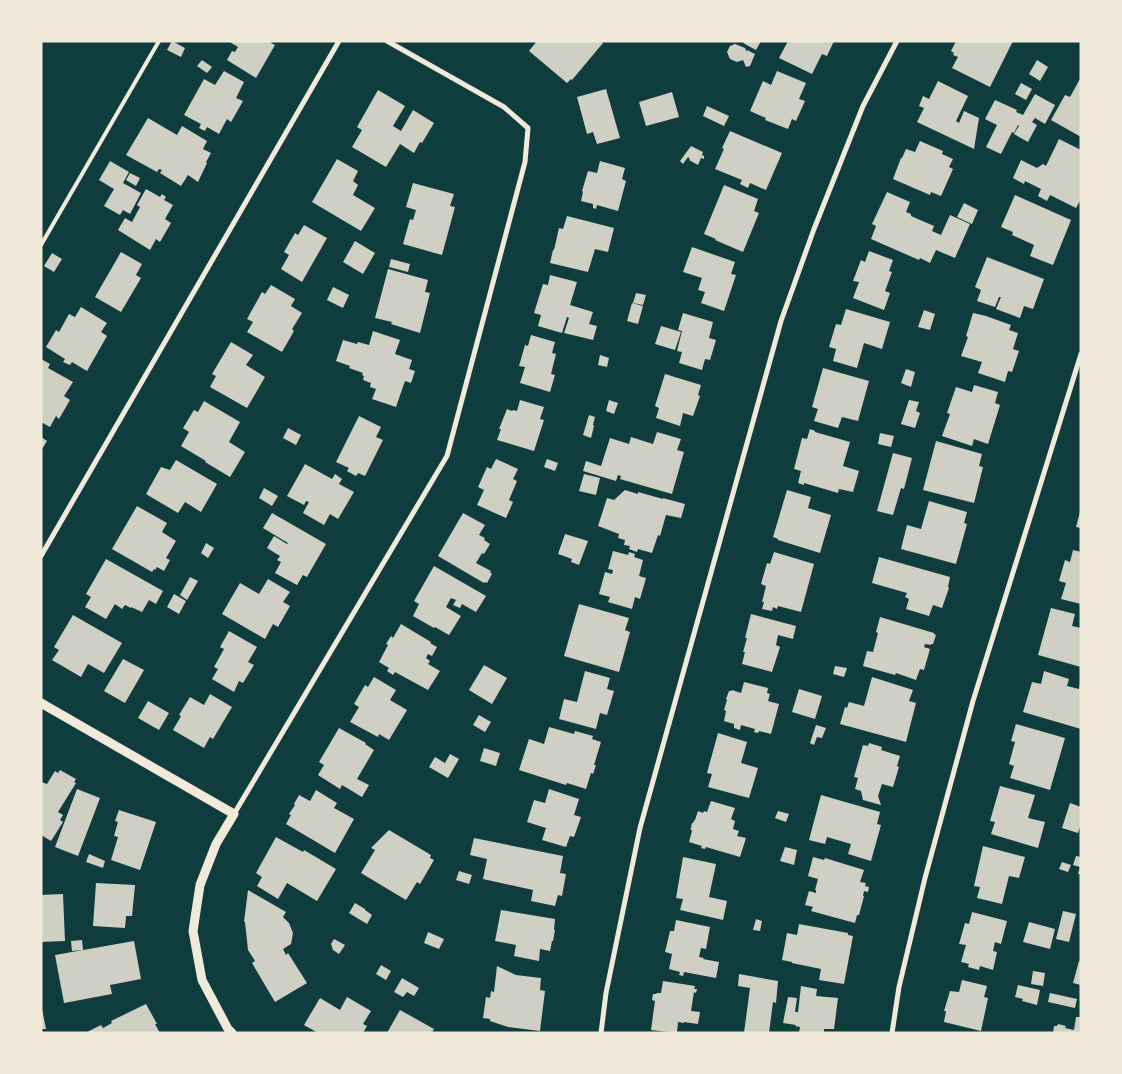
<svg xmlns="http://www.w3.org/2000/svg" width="1122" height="1074" viewBox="0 0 1122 1074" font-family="Ubuntu,sans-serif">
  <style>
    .building { fill: #cfcfc3 }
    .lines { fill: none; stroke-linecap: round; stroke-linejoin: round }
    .service { stroke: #f1e9da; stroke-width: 4 }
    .minor { stroke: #f1e9da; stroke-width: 5 }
    .tertiary { stroke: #f1e9da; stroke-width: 9 }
  </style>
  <rect width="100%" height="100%" fill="#0f3d3e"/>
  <path class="building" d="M172 41 185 48 181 57 167 50Z
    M228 41H272L271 43 275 45 256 78 227 60 232 51 235 52 238 47Z
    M537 41H601L603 43 572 80 571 79 567 83 529 51Z
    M744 41H761L756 50 743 43Z
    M788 41H834L827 56 822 54 812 74 779 58Z
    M956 41H1013L990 87 952 68 958 57 953 55 954 53 951 51Z
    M735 44 745 48 747 52V50L755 54 750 66 746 67 743 60 737 62 730 59 727 52 730 46Z
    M202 60 212 67 207 73 197 66Z
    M1037 60 1048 67 1040 81 1029 74Z
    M224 71 244 82 236 98 243 101 231 122 227 119 219 134 207 127 205 131 199 128 201 124 184 115 204 79 215 85Z
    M777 71 806 83 799 99 805 101 796 121 792 119 788 129 765 120 766 118 750 111 763 81 771 85Z
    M1081 77V137L1051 120 1065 95 1070 97Z
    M938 81 968 96 956 121 959 123 964 111 979 118 974 149 917 122 924 108 919 106 923 96 929 99Z
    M1021 83 1032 89 1026 100 1015 94Z
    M606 89 620 138 597 144 593 132 587 134 577 97Z
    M378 90 405 106 393 126 401 131 413 110 434 123 422 143 420 142 414 153 400 144 386 167 352 147 362 130 357 127Z
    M672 92 679 117 646 126 639 102Z
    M1035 94 1055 105 1045 124 1035 118 1032 122 1037 125 1028 142 1014 134 1019 126 1018 125 1014 133 1012 132 1001 154 986 147 997 125 985 119 995 100 1017 110 1016 112 1023 115Z
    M707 106 729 116 724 126 703 116Z
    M148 118 177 135 182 126 207 141 203 149 211 153 206 162 207 163 198 182 188 175 181 186 160 173 162 170 159 169 157 172 126 155Z
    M730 131 782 153 766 190 750 183 748 188 740 184 742 180 715 169 724 149 722 148Z
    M1059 139 1081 150V199L1076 208 1050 195 1047 201 1038 196 1041 189 1025 181 1024 184 1013 178 1021 160 1037 168 1043 164 1046 166Z
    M920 141 943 151 942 154 953 159 949 167 953 169 941 196 931 192 930 195 893 179 901 158H902L906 149 915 152Z
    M691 146 703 152 702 155 704 156V159L701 158 698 165 689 160 690 159 688 157 683 164 680 161Z
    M337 159 358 171 353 181 358 185 353 195 375 208 361 231 312 202Z
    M110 161 129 172 123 183 141 193 130 214 123 210 120 215 104 206 114 189 99 180Z
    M600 161 625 168 622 179 626 181 618 211 597 205 596 209 593 208V204L581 201 583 192 582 191 588 171 597 173Z
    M130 173 140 178 136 186 126 180Z
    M413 183 454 194 450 206 455 207 442 255 403 244 410 219 413 220 416 210 406 207Z
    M724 185 758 199 754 211 759 213 743 252 715 240 716 239 704 234Z
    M146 189 160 197 162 194 166 197 164 200 173 205 165 219 171 223 160 242 156 239 150 250 118 230 125 218 132 222 140 207 137 205Z
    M887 192 910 202 906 212 911 214V216L934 226 932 231 941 235 950 215 970 224 955 258 936 250 930 263 920 258 919 260 871 239 876 226 872 224Z
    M1015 195 1071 220 1053 265 1030 256 1034 245 1012 235 1013 232 1001 227Z
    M964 203 978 210 972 224 957 217Z
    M567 216 614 228 608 252 595 249 588 272 550 263 553 250H554L559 228 563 229Z
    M304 225 327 238 302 282 281 269 289 255 284 252 295 233 298 235Z
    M355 241 375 253 363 274 343 262Z
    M692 247 735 262 731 274 736 275 724 311 701 303 705 292 698 290 702 278 683 272Z
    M869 251 893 260 889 271 892 272 885 291 890 293 884 310 853 298 859 282 853 281 861 260 865 262Z
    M121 252 142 264 136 275 141 278 121 312 95 297Z
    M52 253 62 259 54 272 44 266Z
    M987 257 1044 279 1033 309 1024 306 1020 318 996 309 1001 297H999L995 307 977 301 981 290 975 287Z
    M391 259 410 264 408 272 389 267Z
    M388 269 428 280 425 292 430 293 420 333 391 324 392 322 375 318Z
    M550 275 577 282 570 305 593 312 589 324 597 326 593 340 564 333 569 318 567 317 562 333 538 326 541 315 534 313 543 284 548 285Z
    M271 285 295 299 291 306 302 313 292 329 294 331 282 352 247 332 253 322 247 319 262 292 265 294Z
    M333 287 349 295 343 308 327 300Z
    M636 293 646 295 643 305 633 303Z
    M632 303 643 306 638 324 627 321Z
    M81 307 107 323 101 332 107 336 87 371 72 362 70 365 63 362 65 359 46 347 56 330 59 332 69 314 75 317Z
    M846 309 890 322 882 349 864 343 857 368 833 361 836 349 829 347 836 324 841 325Z
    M924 310 935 314 930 330 918 327Z
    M683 313 713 322 709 338 716 340 710 360 705 359 702 370 679 363 682 352 677 351 682 331 678 330Z
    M973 313 986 316 1011 325 1009 330 1018 333 1013 349 1019 351 1012 372 1008 371 1005 382 978 373 982 362 961 356 968 337 966 336Z
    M661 326 681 332 675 350 655 344Z
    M373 331 400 340 395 354 412 360 409 369 415 371 411 383 405 381 396 407 372 399 376 389 370 387 371 383 363 380 364 376 362 375 363 373 349 368 350 366 336 361 343 340 357 344 358 342 369 345Z
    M531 335 555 342 552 353 556 354 551 374 555 375 550 392 520 383 525 367 519 366 525 345 528 346Z
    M231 342 253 355 246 365 265 377 247 408 210 387 216 376 212 374Z
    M600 355 609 358 607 367 598 365Z
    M41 359 50 364 48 368 73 382 64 396 70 400 59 419 56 416 50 427 41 422Z
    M823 368 869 381 858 421 842 417 838 428 814 421 818 409 812 407Z
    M906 369 915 372 911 387 901 383Z
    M665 374 701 385 698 395 700 396 693 416 683 413 680 426 656 418 659 408 655 406Z
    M974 385 998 392 995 403 1000 405 988 444 974 439 972 446 942 436 950 414 947 413 956 387 972 392Z
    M520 400 544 407 540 419 544 420 534 451 497 440 501 429H499L507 409 512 411 513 410 517 411Z
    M609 400 618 403 614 414 606 411Z
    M909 400 919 402 916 411 920 413 915 428 901 424Z
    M204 401 240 422 229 442 245 452 230 477 205 462 206 461 181 446 189 432 183 428 194 410 198 412Z
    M589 415 595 417 593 425 594 426 591 438 583 435Z
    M359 416 381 427 376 437 383 440 365 476 358 473 356 476 347 471 349 468 336 462Z
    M288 428 301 435 296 445 283 438Z
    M810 429 815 431V432L850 442 843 466 859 471 853 492 839 489 838 493 804 483V485L798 483 801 471 794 469 802 438 807 439Z
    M657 432 681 439 677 450 684 452 672 494 620 479 621 476 618 475 616 481 583 471 586 461 601 466 610 438 629 444 631 437 653 444Z
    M880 433 894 436 891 447 878 444Z
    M41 437 47 441 41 451Z
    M936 441 982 454 979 466 983 467 974 503 923 490Z
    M893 453 912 458 904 489 901 488 893 515 877 511Z
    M496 459 518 469 513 479 517 481 509 500 513 502 506 518 477 505 484 490 478 487 487 467 491 469Z
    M547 459 558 463 555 471 544 467Z
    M176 460 217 484 201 512 185 502 178 513 146 494 161 467 170 470Z
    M305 464 332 479 335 474 342 479 339 484 354 492 338 519 330 514 324 525 303 513 309 502 306 501 304 505 287 496Z
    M584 474 600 478 596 495 579 491Z
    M264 488 278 496 272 506 259 498Z
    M625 490 638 494V492L663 499V498L685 504 681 518 666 515 660 536 658 535 652 553 638 549 637 552 629 549 630 546 624 545 625 540 618 538 619 534 598 526 607 498 614 500Z
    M787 490 811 497 808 508 831 515 820 553 778 540V539L773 537Z
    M929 501 967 512 964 523 967 524 956 564 901 549 907 525 921 529Z
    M137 506 167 523 162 532 176 541 166 558 170 560 164 571 157 567 155 570 154 569 152 572 112 549Z
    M1080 512H1081V528L1076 527Z
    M272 513 326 544 307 577 303 575 297 585 275 573 281 562 277 560 280 556 267 548 274 536 287 544 288 543 263 528Z
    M463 513 485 525 479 535 485 538 484 540 490 544 484 554 482 553 476 563 491 571 490 572 492 574 487 583 485 582 484 583 438 556Z
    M565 534 588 541 579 565 571 562 572 559 558 554Z
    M206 543 214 548 208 558 201 553Z
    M1073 550 1081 552V604L1061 599 1066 583 1059 581 1065 560 1070 562Z
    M613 551 628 555 629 552 635 554 634 557 643 560 639 576 646 578 640 599 635 597 632 609 608 602 610 597 599 594 605 572 612 574 613 570 608 569Z
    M774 552 814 564 801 612 778 606 777 609 773 607 772 611 762 609 764 602H762L766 586 761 584 767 563 770 564Z
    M879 557 950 577 948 587 949 588 942 608 933 605 929 616 906 609 909 599 905 597 907 593 872 583Z
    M106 559 163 591 156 604 149 600 142 612 131 607V608L125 605 122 609 115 604 106 619 85 607 91 597 86 594Z
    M434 566 486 596 476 612 462 604 460 608 453 605 456 600 451 598 446 607 461 616 449 635 435 627 434 628 413 616 419 604 414 601Z
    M190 577 198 581 187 600 180 595Z
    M268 579 290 592 283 602 290 606 278 627 273 624 265 639 222 614 240 583 259 594Z
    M174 594 186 601 179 614 167 607Z
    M579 604 629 618 625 630 630 632 619 672 564 656Z
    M1051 608 1075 614 1072 626 1081 628V667L1038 655Z
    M751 614 796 626 793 639 778 635 776 645 780 647 772 672 742 664 745 652H743L747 638H745Z
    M73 615 122 643 104 673 88 664 81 677 52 660 59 650 54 647Z
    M880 617 934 633V634L936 635 933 644H931V645L925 644 924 647 930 649 924 670 920 669 916 680 896 673 895 675 863 666 867 651 873 652 878 633 876 632Z
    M401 624 431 642 430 643 437 647 432 656 428 654 426 658 430 661 428 664 440 671 428 690 395 672 393 675 387 671 389 668 379 662 388 645 386 644 391 636 393 638Z
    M229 631 257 647 248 662 254 665 243 683 239 681 234 692 212 679 218 669 214 667 224 649 220 647Z
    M123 659 144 670 125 703 104 691Z
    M484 665 507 678 492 704 469 690Z
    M835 666 847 668 844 677 833 674Z
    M585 671 610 678 607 689 614 691 607 715 600 713 596 729 559 719 564 699 577 702Z
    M1044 671 1069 679 1067 686 1079 689 1080 683H1081V729L1023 712 1032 682 1041 684Z
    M374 677 396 690 390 700 407 710 389 740 379 734 378 737 350 722 359 707 354 704 365 685 368 687Z
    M872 677 913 690 909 701 916 703 906 742 840 724 845 707 847 708 849 702 864 706Z
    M744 682 768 688 767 693 770 694 768 701 779 704 771 734 759 731 758 733 754 732 755 729 741 725 740 730 734 728V724L724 721 726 711 724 710 727 700 726 699 729 691H731L732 690 741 693Z
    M799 689 822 696 815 719 792 712Z
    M210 694 232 707 213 739 210 737 204 748 173 730 181 716 179 715 190 697 204 705Z
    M148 701 169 713 159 730 138 718Z
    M479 715 491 722 485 732 473 725Z
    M1016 724 1065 738 1050 790 1010 778 1014 766 1009 764 1015 742 1011 741Z
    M816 725 826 728 822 738 817 737 814 745 810 743Z
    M549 727 574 734 575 731 593 736 592 739 601 742 594 765H596L593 774 591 773 586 789 567 783 566 785 519 770 529 739 544 744Z
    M339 728 366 743 365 744 374 750 357 779 369 785 362 797 342 785 340 789 318 775 324 765 319 762Z
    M718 733 747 742 741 763 758 768 749 798 708 787 712 774 707 773Z
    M869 743 882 747 881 750 900 756 897 766 899 767 893 787 882 784 878 796 881 805 863 800 861 791 855 789 858 778 854 777 863 745 868 746Z
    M484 748 500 753 496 766 480 761Z
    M450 754 459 759 448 778 429 767 435 757 445 763Z
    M60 770 76 779 74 782 76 783 58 812 63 815 60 820 63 822 51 841 41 835V782L47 784 55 771 58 773Z
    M1000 786 1035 795 1028 818 1045 822 1038 848 991 834 995 822 990 821Z
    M77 789 100 798 78 856 55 847Z
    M549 789 579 799 574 815 581 817 574 837 570 836 566 847 542 840 546 828 527 822 534 800 545 803Z
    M316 790 337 803 334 808 354 819 335 853 286 824 291 815 289 814 295 805 294 804 299 795 310 801Z
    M821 795 880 812 877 824 881 825 871 861 848 854 851 844 827 837 825 844 809 840Z
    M711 801 735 808 731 819 735 821 733 829 739 831 737 836 746 838 740 857 706 847 705 849 701 848 702 846 689 842 692 831 690 828H692L691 827 692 823H694L693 822 695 820 698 811 703 813 704 811 707 812Z
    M1070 803 1081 807V823L1078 833 1062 828Z
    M119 810 156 822 140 870 111 860 118 837 114 836 118 822 115 821Z
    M778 811 789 814 786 822 775 818Z
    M389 830 431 855 430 858 434 860 420 884 417 882 406 900 361 873 375 850 371 848Z
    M276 837 303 852 304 850 336 869 317 901 287 883 278 899 257 886 262 877 256 873Z
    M474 838 563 856 560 873 566 874 562 896 558 895 555 906 531 901 533 890 483 879 487 859 470 855Z
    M983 846 1025 857 1019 878 1009 876 1002 904 977 898 980 887 974 886Z
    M785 847 797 850 794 865 780 861Z
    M89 854 105 861 103 868 86 862Z
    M1076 856 1081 857V874H1078L1080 867 1073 865Z
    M683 857 716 864 709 897 727 901 723 920 680 910 683 899 676 898Z
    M813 857 824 860 825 858 864 870 860 882 866 883 865 886 869 887 868 892 864 891 863 896H864L859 915H857L855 923 811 911 813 907 805 905 809 891 816 893V890H815L818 879 808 876Z
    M1062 862 1071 865 1068 872 1059 869Z
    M459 871 472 875 469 884 456 880Z
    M96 883 135 885 132 916H126L125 928 93 926Z
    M248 890 286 912 283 917 289 923 293 933 291 944 283 949 286 955 288 953 307 983 275 1002 252 963 255 961 248 950 245 922H244Z
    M63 894 65 941 41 942V895Z
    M355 903 365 909V910L372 915 367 924 349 913Z
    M501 910 555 919 554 930H555L553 941H552L550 951 540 949 539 961 514 956 516 945 495 941Z
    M1063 911 1076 914 1069 942 1056 939Z
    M972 912 1007 921 1001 944 995 942 993 951 997 952 993 970 980 966 979 970 968 967 969 964 961 962 966 945 959 944 965 923 969 924Z
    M756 919 762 921 760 931 753 930Z
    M676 920 710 927 706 949 701 948 699 957 704 958 703 959 719 962 716 978 684 972 683 976 679 975 680 972 669 969 672 954 665 952 670 931H674Z
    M1029 922 1055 929 1050 949 1023 942Z
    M799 924 848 933V935L853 936 844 984 819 980 821 969 792 963V962L782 960 787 933 797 935Z
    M428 932 444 939 439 949 424 943Z
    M334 939 345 945 339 954 333 950 331 944Z
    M82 940 83 950 72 951 71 941Z
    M134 941 141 979 110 985 112 994 64 1003 55 955Z
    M1079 961H1081V985L1073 983Z
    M381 965 391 971 386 980 376 974Z
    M497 966 516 975 541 978 540 990 545 991 540 1031 508 1027 490 1021V1019L483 1018 486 997 490 998 491 991 494 992Z
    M1033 971 1045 973 1043 986 1031 984Z
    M739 974 778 981 776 1003 773 1002 769 1033H744L750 988 738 986Z
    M402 978 419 988 414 996 407 992 403 997 394 992Z
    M962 980 987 986 984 997 988 998 981 1031 944 1022 946 1011H944L950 991 959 992Z
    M663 981 695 986 694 989H697L696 993 694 992 691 1011 700 1012 698 1024 684 1022V1023L678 1022 677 1033 651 1030 655 1001 652 1000 653 994H656L657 993H661Z
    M1018 985 1040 990 1037 1005 1022 1001 1023 999 1015 997Z
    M801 986 817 989 816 996 838 998 834 1029H824V1033H799L800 1027 795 1026 796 1025 783 1023 788 997 797 998 795 1012H798Z
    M1050 993 1077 999 1075 1008 1048 1002Z
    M347 997 371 1011 363 1024 367 1026 363 1033H318L304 1025 320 998 340 1010Z
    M146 1004 157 1024H155L160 1033H85L101 1025 103 1028 112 1023 111 1021Z
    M41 1009H42L46 1029H41Z
    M400 1010 434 1029 432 1033H387Z
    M1076 1017H1081V1033H1053L1054 1026H1057L1058 1024 1066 1026 1065 1028 1074 1030Z"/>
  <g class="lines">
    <path class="service" d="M41 245 159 41"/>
    <path class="minor" d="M41 556 339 41
      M234 814 447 456 525 162 528 128 504 107 387 41
      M601 1033 606 993 640 828 781 321 814 229 863 106 897 41
      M892 1033 899 987 925 878 973 701 1081 354"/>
    <path class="tertiary" d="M41 703 234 814 216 844 200 885 193 931 202 980 228 1029 232 1033"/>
  </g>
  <rect width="1122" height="1074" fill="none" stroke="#f1e9da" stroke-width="85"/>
</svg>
